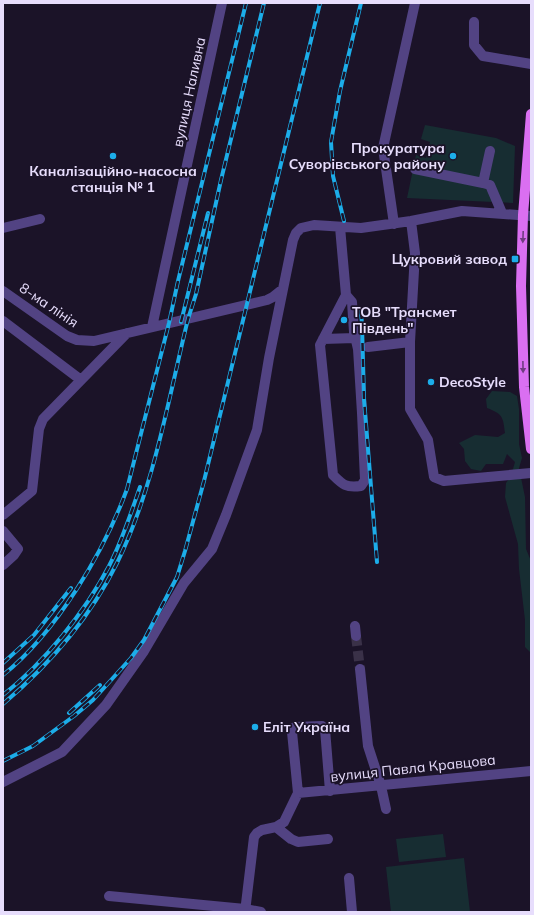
<svg xmlns="http://www.w3.org/2000/svg" width="534" height="915" viewBox="0 0 534 915" font-family="Mulish,sans-serif">
  <style>
    .green { fill: #172d32 }
    .lines { fill: none; stroke-linecap: round; stroke-linejoin: round }
    .minor-tunnel { stroke: #3a3148; stroke-width: 10; stroke-dasharray: 10 5; stroke-linecap: butt }
    .minor { stroke: #524383; stroke-width: 10 }
    .major { stroke: #da6ff1; stroke-width: 10 }
    .rail-casing { stroke: #1cade9; stroke-width: 4 }
    .rail { stroke: #1b1328; stroke-width: 2.5; stroke-dasharray: 8; stroke-linecap: butt }
    .oneway { fill: #713c82 }
    .poi-dot { fill: #1cade9; stroke: #1b1328; stroke-width: 1.5 }
    .labels { text-anchor: middle; stroke-width: 3.5; stroke-linejoin: round; paint-order: stroke }
    .street-label { font-size: 14px; fill: #e7ddfc; stroke: #1b1328 }
    .poi-label { font-size: 14px; font-weight: bold; fill: #e7ddfc; stroke: #1b1328; text-anchor: start }
  </style>
  <rect width="100%" height="100%" fill="#1b1328"/>
  <path class="green" d="M425 125 496 138 515 146 513 203 407 198 416 155 426 158 430 142 421 139Z
    M492 391 510 392 517 396 519 409V444L522 458 519 468 525 497 526 549 531 561V653L525 647V620L519 569 518 544 505 497 506 483 511 476 515 462 507 454 503 464H486L481 471 471 469 465 461 464 449 459 443 475 435 498 437 505 433C503 417 503 414 487 408L486 399Z
    M443 834 446 857 399 862 396 839Z
    M464 858 470 912H391L386 867Z"/>
  <g class="lines">
    <path class="minor-tunnel" d="M356 636 360 669"/>
    <path class="minor" d="M474 22V45L483 56 531 64
      M490 151 483 183 490 185 502 213
      M415 169 483 183
      M411 221 415 253 410 342V409L428 440 434 477 444 481 531 473
      M394 224 383 148 415 3
      M340 227 346 295 320 345 333 475C343 485 346 488 361 486L365 480 362 413 358 349 354 332 352 302 346 295
      M3 228 40 219
      M3 291 67 336 77 340 94 341 267 300 273 297 283 289
      M3 321 81 380
      M152 327 222 3
      M323 339 355 338
      M368 347 410 342
      M3 515 32 491 39 429 43 419 127 333
      M3 531 18 549 14 555 3 565
      M355 626 356 636
      M360 669 368 746 381 786 386 809
      M3 782 62 752 106 705 144 651 184 583 212 549 226 515 257 430 269 358 293 240 296 233 301 228 314 225 361 228 411 221 462 211 531 216
      M298 793 531 771
      M276 827 291 839 298 842 328 839
      M349 878 352 912
      M109 896 245 909 261 912
      M245 912 254 837 257 833 262 830 276 827 284 822 298 793 292 732V729L295 727 322 726 325 729 330 791"/>
    <path class="major" d="M531 114 523 215 521 286 524 387 531 449"/>
    <defs>
      <path id="rail" d="M344 221 333 176 331 142 340 91 361 3
        M361 311 362 325 364 399 377 562
        M181 322 208 213
        M3 663 34 635 71 588
        M3 675C56 633 104 552 127 489L169 323 178 281 246 3
        M3 695C44 663 85 612 109 566 122 541 131 513 140 487
        M3 704C49 665 90 618 117 563 154 488 168 400 188 319L196 294 221 180 264 3
        M69 713 100 685
        M3 761 33 746 74 716 93 700 131 658 144 640 177 577 185 551 204 481 320 3"/>
    </defs>
    <use href="#rail" class="rail-casing"/>
    <use href="#rail" class="rail"/>
  </g>
  <defs><path id="oneway-solid" d="M-6-.8H1V-3.2L6.5 0L1 3.2V.8H-6Z"/></defs>
  <g class="oneway">
    <use href="#oneway-solid" transform="translate(523 237) rotate(92)"/>
    <use href="#oneway-solid" transform="translate(523 367) rotate(89)"/>
  </g>
  <g class="poi-dot">
    <circle cx="113" cy="156" r="4"/>
    <circle cx="453" cy="156" r="4"/>
    <rect x="511" y="255" width="8" height="8" rx="2"/>
    <circle cx="344" cy="320" r="4"/>
    <circle cx="431" cy="382" r="4"/>
    <circle cx="255" cy="727" r="4"/>
  </g>
  <g class="labels">
    <g class="street-label">
      <text transform="translate(189 92) rotate(-78)" y="5">вулиця Наливна</text>
      <text transform="translate(49 305) rotate(34)" y="5">8-ма лінія</text>
      <text transform="translate(413 768) rotate(-6)" y="5">вулиця Павла Кравцова</text>
    </g>
    <g class="poi-label">
      <text x="445" y="153" text-anchor="end">Прокуратура<tspan x="445" dy="16">Суворівського району</tspan></text>
      <text x="113" y="176" text-anchor="middle">Каналізаційно-насосна<tspan x="113" dy="16">станція № 1</tspan></text>
      <text x="507" y="264" text-anchor="end">Цукровий завод</text>
      <text x="352" y="317">ТОВ "Трансмет<tspan x="352" dy="16">Південь"</tspan></text>
      <text x="439" y="387">DecoStyle</text>
      <text x="263" y="732">Еліт Україна</text>
    </g>
  </g>
  <rect width="534" height="915" fill="none" stroke="#e7ddfc" stroke-width="8"/>
</svg>
